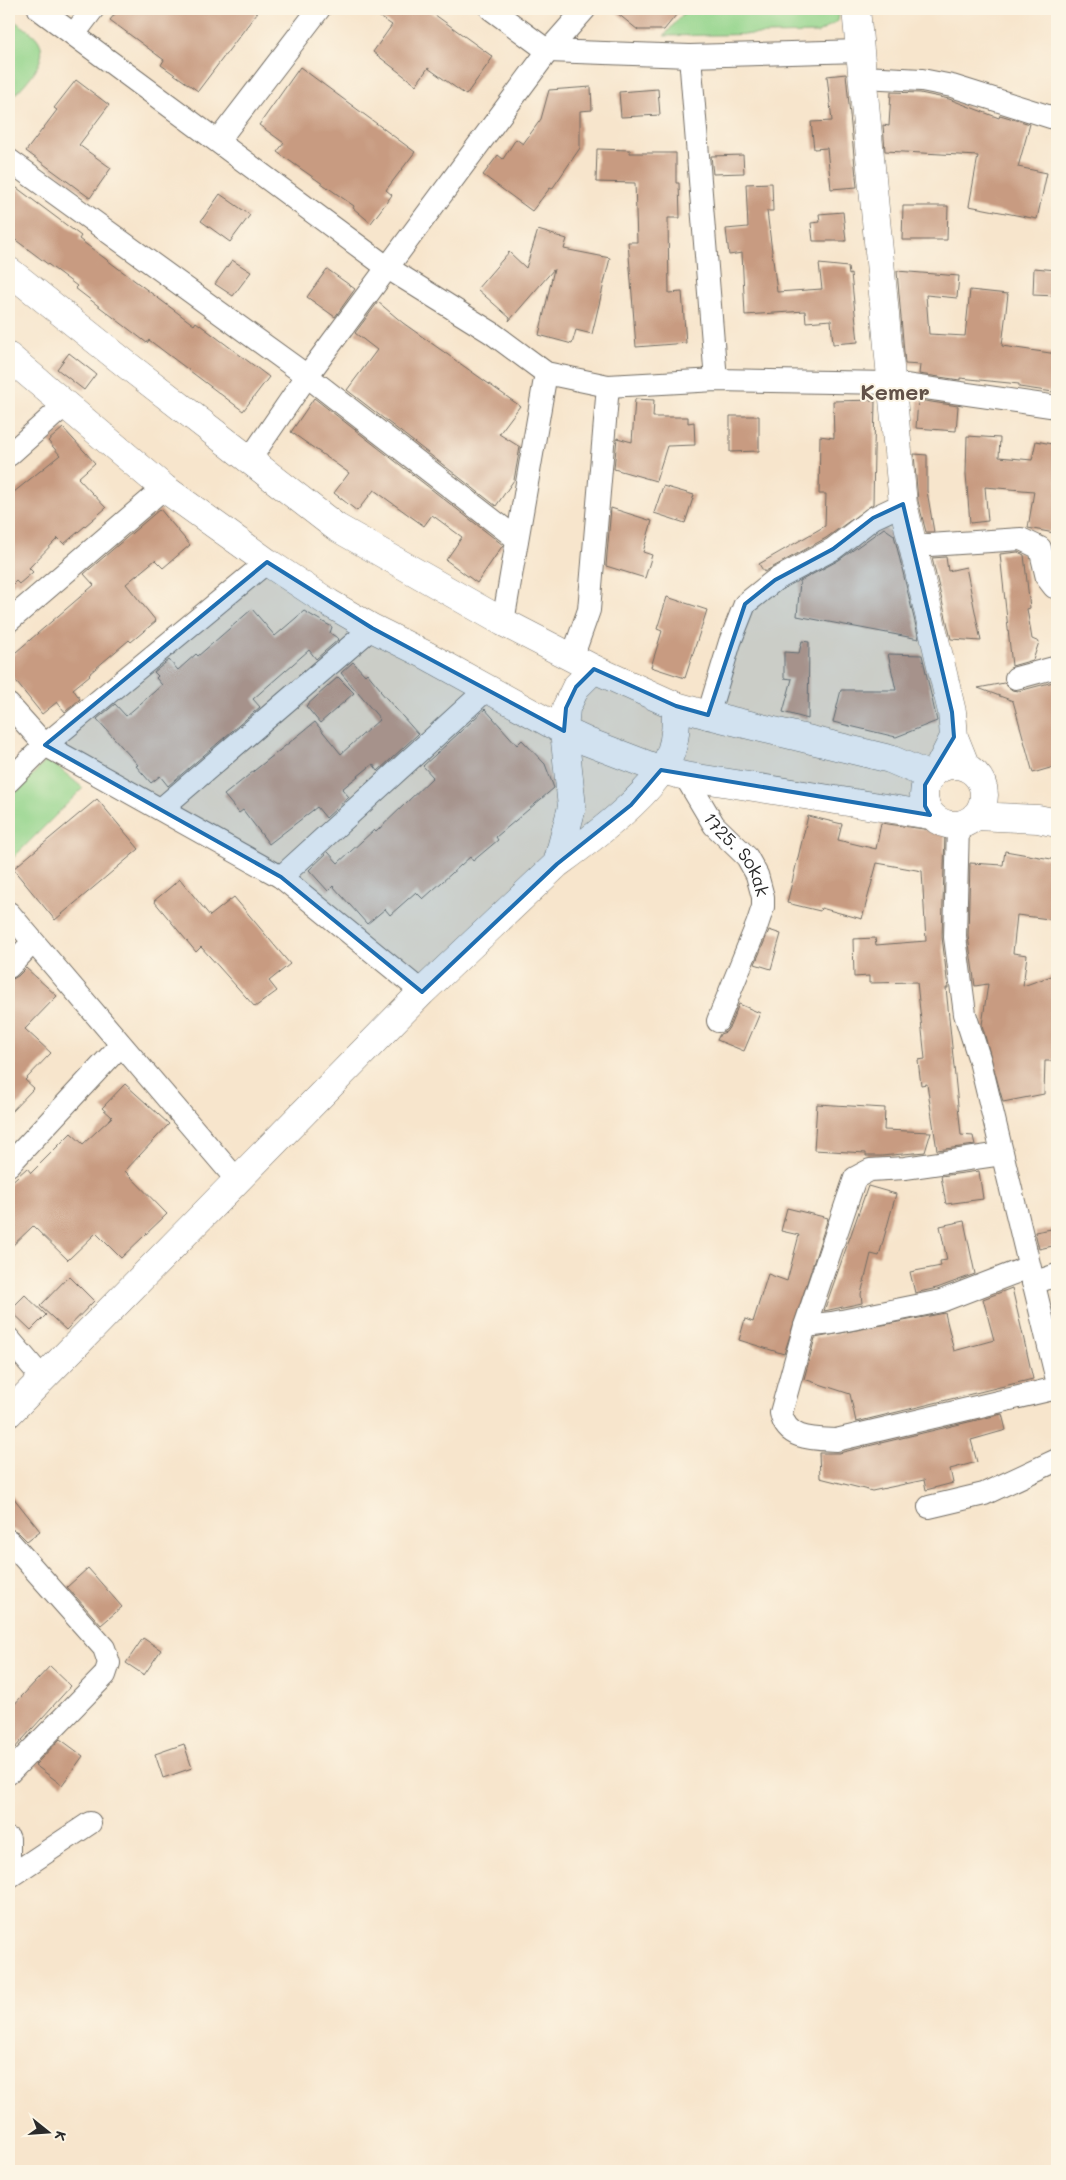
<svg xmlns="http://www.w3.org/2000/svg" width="1066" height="2180" viewBox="0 0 1066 2180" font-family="Mali,sans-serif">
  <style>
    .green { fill: #93d48b; stroke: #5f805b }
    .building { fill: #c89b81 }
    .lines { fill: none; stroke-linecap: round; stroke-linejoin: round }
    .minor-casing { stroke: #726c63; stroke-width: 24 }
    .tertiary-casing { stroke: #726c63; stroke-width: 29 }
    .secondary-casing { stroke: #726c63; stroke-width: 29 }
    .minor { stroke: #fff; stroke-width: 22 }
    .tertiary { stroke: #fff; stroke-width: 28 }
    .secondary { stroke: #fff; stroke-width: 28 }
    .marked { fill: #1f6fb2; fill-opacity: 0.2; stroke: #1f6fb2; stroke-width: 4; stroke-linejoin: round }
    .labels { text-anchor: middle; stroke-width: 4; stroke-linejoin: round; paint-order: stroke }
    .street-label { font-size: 18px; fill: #2b2b2b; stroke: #fcf5e5 }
    .district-label { font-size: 22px; font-weight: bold; fill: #625249; stroke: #fcf5e5 }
  </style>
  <rect width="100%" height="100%" fill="#fcf5e5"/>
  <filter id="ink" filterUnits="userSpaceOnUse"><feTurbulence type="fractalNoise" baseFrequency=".02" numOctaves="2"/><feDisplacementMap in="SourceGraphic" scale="10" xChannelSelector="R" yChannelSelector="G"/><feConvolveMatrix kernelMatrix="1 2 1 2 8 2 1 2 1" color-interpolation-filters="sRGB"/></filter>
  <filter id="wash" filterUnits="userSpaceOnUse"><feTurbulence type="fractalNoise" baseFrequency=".0096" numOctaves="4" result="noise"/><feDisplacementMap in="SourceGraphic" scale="20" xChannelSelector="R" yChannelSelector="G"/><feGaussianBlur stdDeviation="1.12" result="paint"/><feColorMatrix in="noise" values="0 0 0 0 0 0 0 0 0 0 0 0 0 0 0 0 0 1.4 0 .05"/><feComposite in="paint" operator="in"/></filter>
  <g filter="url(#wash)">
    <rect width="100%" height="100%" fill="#f7e5cc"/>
    <path class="green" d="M687 9H840L838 21 818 33 664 36Z
      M9 18C17 23 28 29 35 36 56 58 22 85 9 102Z
      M48 759 83 788 9 862V799Z"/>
    <g id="blocks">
      <path class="building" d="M119 9H260L198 91 161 65 164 60 110 20Z
        M368 9H427L493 57 466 95 428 68 416 85 373 52 392 25Z
        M612 9H681L664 30H638Z
        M300 67 415 152 386 190 392 195 371 223 353 208 354 206 277 152 284 143 259 125Z
        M846 74 857 187 831 189 827 148 814 149 811 122 832 121 827 76Z
        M76 80 109 105 79 145 111 168 90 198 26 151 57 110 54 108Z
        M591 87 592 110 580 111V148L552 189 550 188 532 211 483 175 498 155 503 159 516 139 523 144 541 119 549 90Z
        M658 89 660 115 621 117 619 92Z
        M891 92 920 93 949 99 999 118 1000 115 1030 124 1018 167 1047 173 1037 219 969 206 978 156 885 151 883 125 889 126Z
        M597 149 630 150V153H676V183H679L680 218H668L669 293 682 292 686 343 636 347 628 242H637L635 183 596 182Z
        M743 155 744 173 713 174 711 156Z
        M9 182 81 236 79 239 194 325 196 322 269 377 243 411 149 340 147 343 75 288 77 286 9 235Z
        M772 183 773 211H767L777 292 822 289 819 264 848 267 849 275 851 274 858 342 833 344 831 320 806 322 805 311 745 315 742 253 729 255 726 229 748 227 746 184Z
        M220 194 250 215 230 242 201 221Z
        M903 206H948L947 240H902Z
        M843 212 846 241H813L811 223 820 222 819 214Z
        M538 230 567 239 564 249 610 258 592 334 576 330 572 344 539 335 554 269 509 321 510 318 477 289 509 252 526 268Z
        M232 260 251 272 233 296 215 284Z
        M1034 268 1057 270V296L1033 295Z
        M327 269 355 289 335 317 307 297Z
        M897 271 959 276 957 298 926 295 929 334 965 336 970 290 1008 294 1002 346 1057 354 1053 392 1019 387V384L960 378V380L919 374 920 365 905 364Z
        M378 302 403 323 520 406 499 434 520 447 514 480 496 506 347 390 377 350 355 333Z
        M69 353 96 374 84 390 57 369Z
        M314 398 503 545 477 583 446 560 462 537 432 515 424 526 374 490 357 511 334 493 349 473 291 432Z
        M635 399 654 400 653 417H688V423L694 422 695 445 667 446 656 481 614 469 617 438 632 442Z
        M875 400 873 504 826 538 764 572 759 564 825 526 826 494H819L820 436 834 438 833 401Z
        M918 400 958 406 956 431 916 428Z
        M730 416H759V451L730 452Z
        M63 428 95 463 78 478 106 508 64 544 58 538 29 568 33 572 19 584 16 581 9 588V496L60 455 48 441Z
        M967 436 1000 438 999 457 1032 460 1036 441 1057 445V510L1054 533 1028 528 1034 491 985 487 988 521 970 523 966 474Z
        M914 454 927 455V491L934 532H926L918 501Z
        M663 486 694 495 685 523 654 513Z
        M611 508 652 521 643 552 652 555 645 578 606 566Z
        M160 509 190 545 163 568 155 560 126 584 156 621 131 642 129 640 89 674 90 675 73 689 80 699 65 712 57 702 42 714 9 673V658L94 585 84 574Z
        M884 528 894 535 919 639 797 616 800 581 839 560Z
        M1018 552 1024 555 1030 608 1027 609 1032 639 1039 642 1033 660 1012 666 1000 554Z
        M946 557 948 571 966 567 981 641 951 639 932 558Z
        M667 597 707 610 685 678 651 667 662 631 657 629Z
        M252 609 275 636 304 611 332 627 330 633 339 639 316 659 309 650 253 699 260 707 168 786 160 776 151 783 136 766 138 765 97 719 115 704 126 716 162 685 156 678 158 676 154 672 169 660 178 670 196 654 198 656Z
        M802 641 809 642 808 719 783 712 792 679 784 678V652L799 653Z
        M888 654 922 655 937 721 896 737 833 722 841 690H896Z
        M353 662 365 675 367 673 381 690 380 691 418 734 378 771 373 764 342 789 349 797 326 818 317 807 269 844 243 810 239 813 224 795 315 722 341 754 380 719 341 673Z
        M338 677 354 693 320 723 306 706Z
        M1057 681V766L1033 773 1013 701 978 688 1004 683 1012 690 1019 691Z
        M485 709 517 745 522 740 545 764 554 788 496 837 498 840 473 861 470 857 423 899 416 892 390 915 385 909 367 924 333 886 328 891 309 870 328 852 338 863 374 830 376 832 433 777 423 766Z
        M97 799 139 849 55 920 13 869Z
        M808 816 842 824 838 840 876 849 881 823 945 832 942 937 948 988H946L961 1135 973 1136 975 1145 937 1150 927 1084 921 1085 918 1060 925 1059 917 982 869 983V976L854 977 853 939 875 938 876 945 926 941 922 871 877 863 862 919 821 908 820 911 787 903Z
        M1005 851 1057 860V920L1017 915 1013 953 1027 955 1023 986 1057 974V1061H1045L1044 1094 1003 1102 982 1025 988 984 975 986 968 936 970 863 1003 865Z
        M180 879 210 916 234 897 290 964 269 981 277 991 255 1007 201 947 196 952 154 901Z
        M769 930 781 934 771 969 755 964Z
        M26 968 57 996 25 1029 51 1053 25 1080 34 1088 9 1114V981L18 976Z
        M739 1004 760 1013 744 1051 717 1040 720 1034 726 1032 730 1026Z
        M125 1084 169 1124 125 1171 167 1214 121 1258 96 1233 68 1260 33 1226 9 1249V1184L27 1168 31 1173 71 1133 83 1144 112 1117 102 1108Z
        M817 1104 885 1108 884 1130 931 1132 925 1152 881 1156H866V1153L814 1150Z
        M979 1171 983 1199 946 1204 941 1176Z
        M868 1186 896 1194 879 1256 871 1254 861 1294 862 1303 824 1311Z
        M787 1208 828 1218 784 1354 739 1340 745 1319 753 1322 768 1274 787 1281 799 1235 781 1231Z
        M964 1221 975 1274 937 1288 915 1293 910 1272 941 1266 940 1261 947 1260 940 1226Z
        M1057 1228V1245L1039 1249 1035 1232Z
        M69 1276 94 1301 66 1330 40 1306Z
        M1012 1288 1033 1379 856 1422 850 1394 804 1379 815 1338 945 1313 954 1351 994 1340 983 1299Z
        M25 1295 46 1315 31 1330 10 1310Z
        M1002 1414 1006 1430 971 1440 977 1462 950 1469 953 1483 926 1490 924 1480 872 1491 820 1478 819 1453H839Z
        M9 1492 40 1531 27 1541 18 1532 9 1528Z
        M88 1568 122 1607 101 1625 67 1587Z
        M143 1638 161 1650 144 1675 126 1663Z
        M50 1666 71 1686 13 1750 9 1746V1710Z
        M60 1739 83 1756 62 1785 35 1765Z
        M184 1744 192 1768 163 1778 155 1754Z"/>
    </g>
  </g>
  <g filter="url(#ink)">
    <use href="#blocks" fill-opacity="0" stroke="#726c63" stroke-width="1"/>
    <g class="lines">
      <defs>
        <g id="minor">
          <path d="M39 9 388 268 492 333 546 373 608 386 716 380 891 383 1057 407"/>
          <path d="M491 9 548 51 690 56 860 51"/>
          <path d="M74 34 93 9"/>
          <path d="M690 56 716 380"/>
          <path d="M863 77 922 80 952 86 1057 119"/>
          <path d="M218 141 319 9"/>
          <path d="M9 160 307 376 517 539"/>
          <path d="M9 455 66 404"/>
          <path d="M250 459 307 376 548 51 585 9"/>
          <path d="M914 546 1021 539 1040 548 1047 578 1054 587H1057"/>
          <path d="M9 621 164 488"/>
          <path d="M503 622 546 373"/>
          <path d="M572 658 589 610 608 386"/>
          <path d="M1016 678 1057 667"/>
          <path d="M9 705 45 745 281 877 422 992"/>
          <path d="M708 715 730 642 745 604 775 580 833 549 873 518 903 504"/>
          <path id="s1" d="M685 776 714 825 747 857 757 875 763 897V907L757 925 718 1021"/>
          <path d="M9 781 45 745 267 562"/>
          <path d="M161 809 372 628"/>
          <path d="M958 826 955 937 965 1014 980 1061 1057 1380"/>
          <path d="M281 877 486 690"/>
          <path d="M9 913 237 1180"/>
          <path d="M9 967 33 942"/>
          <path d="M1002 1154 905 1168 870 1170 855 1178 805 1326 781 1413C786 1440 813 1439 836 1440L1057 1388"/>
          <path d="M9 1165 120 1046"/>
          <path d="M1033 1283 1057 1275"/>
          <path d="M805 1326 832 1323 941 1301 1029 1267"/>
          <path d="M9 1339 44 1380"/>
          <path d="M929 1507 984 1494 1057 1460"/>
          <path d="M9 1541 104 1648 109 1663 105 1675 9 1773"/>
          <path d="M9 1839V1866"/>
          <path d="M9 1877 90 1823"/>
        </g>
        <path id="tertiary" d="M856 9 903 504 952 712 954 737 966 767
          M594 669 576 687 566 708 564 731 572 807 557 864C590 840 658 791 671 752 676 737 676 722 676 706L708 715
          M938 769 954 737
          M9 1413 422 992 557 864"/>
        <path id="secondary" d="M9 271 127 365 336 527 503 622 594 669 676 706
          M9 357 164 488 267 562 329 603 372 628 426 655 564 731 588 742 661 770 685 776 930 815
          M708 715 890 759 930 776
          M924 795a30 30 0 1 1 60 0a30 30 0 1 1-60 0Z
          M976 816 1038 819 1057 823"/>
      </defs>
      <use href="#minor" class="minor-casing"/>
      <use href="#tertiary" class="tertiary-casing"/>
      <use href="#secondary" class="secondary-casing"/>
      <use href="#minor" class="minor"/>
      <use href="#tertiary" class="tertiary"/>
      <use href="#secondary" class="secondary"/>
    </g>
  </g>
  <path class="marked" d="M903 504 952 712 954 737 925 785V806L930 815 661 770 631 805 557 864 422 992 281 877 45 745 267 562 372 628 564 731 566 708 576 687 594 669 676 706 708 715 745 604 775 580 833 549 873 518Z"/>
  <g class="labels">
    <g class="street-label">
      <text dy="6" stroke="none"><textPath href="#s1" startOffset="95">1725. Sokak</textPath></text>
    </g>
    <g class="district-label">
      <text x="895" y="400">Kemer</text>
    </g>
  </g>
  <rect width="1066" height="2180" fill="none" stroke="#fcf5e5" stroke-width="30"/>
  <g transform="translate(48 2132) rotate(107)" stroke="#fcf5e5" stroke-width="4" paint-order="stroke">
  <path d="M0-4L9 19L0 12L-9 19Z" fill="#2b2b2b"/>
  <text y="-8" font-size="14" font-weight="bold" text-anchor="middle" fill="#2b2b2b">K</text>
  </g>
</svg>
